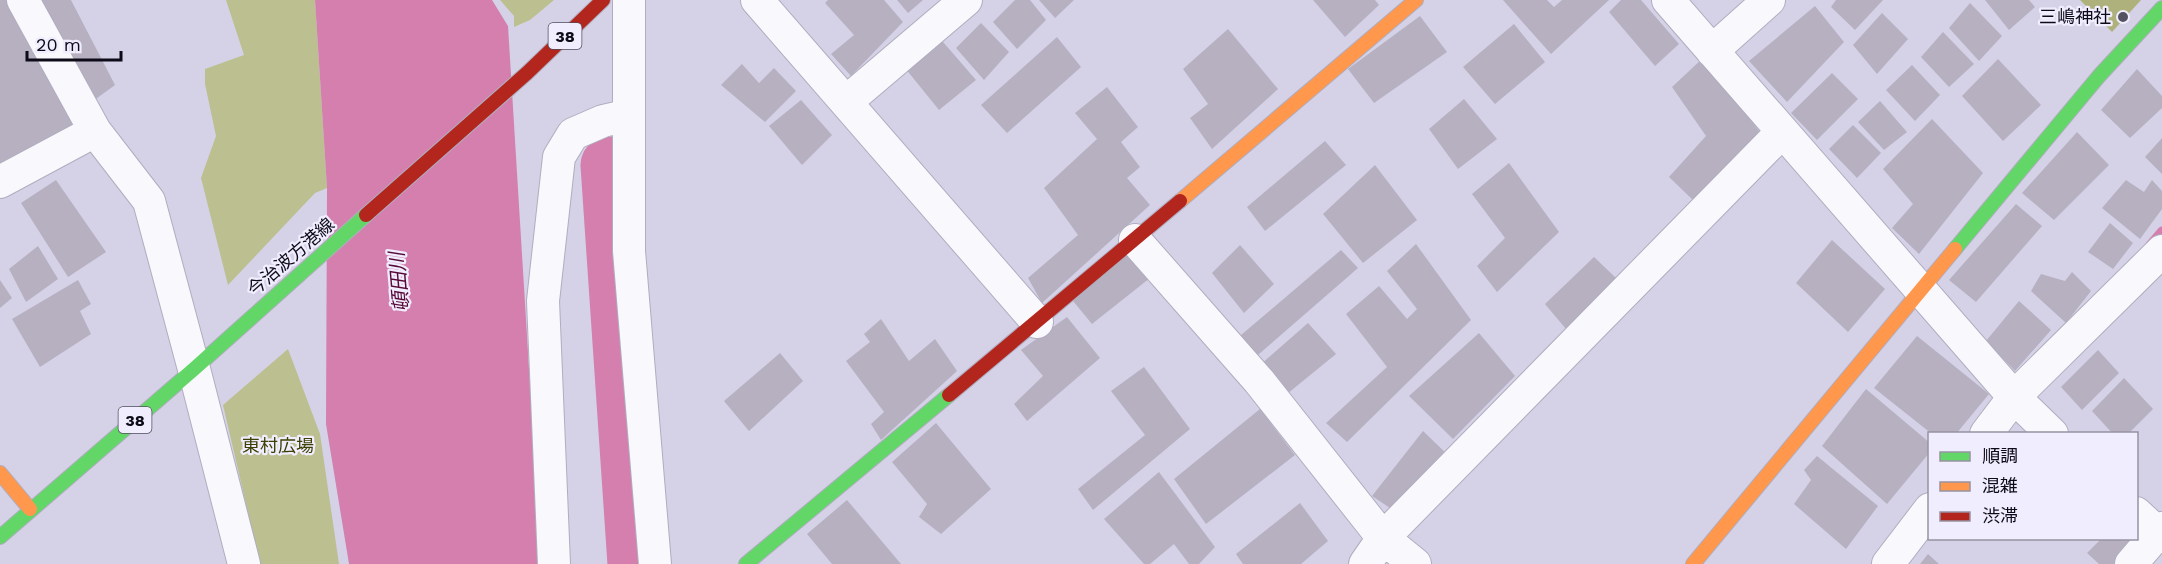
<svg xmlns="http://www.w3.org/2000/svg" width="2162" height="564" viewBox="0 0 2162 564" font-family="'Work Sans','Noto Sans JP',sans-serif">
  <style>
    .green { fill: #bcbf8f }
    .forest { fill: #afb17c }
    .water { fill: #d47fae }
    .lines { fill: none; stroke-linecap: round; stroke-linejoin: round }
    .stream { stroke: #d47fae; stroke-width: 9 }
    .river { stroke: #d47fae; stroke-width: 57 }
    .building { fill: #b6b0c1 }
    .street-casing { stroke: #b0adbf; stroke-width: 34 }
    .fast-casing { stroke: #b0adbf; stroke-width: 16 }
    .slow-casing { stroke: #b0adbf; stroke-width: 16 }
    .jam-casing { stroke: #b0adbf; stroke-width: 16 }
    .street { stroke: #f9f8fc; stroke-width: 32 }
    .fast { stroke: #63d668; stroke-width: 14 }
    .slow { stroke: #ff974d; stroke-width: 14 }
    .jam { stroke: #b3261e; stroke-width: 14 }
    .poi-dot { fill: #545161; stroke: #f0edfe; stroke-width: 2 }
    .labels { text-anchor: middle; stroke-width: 4.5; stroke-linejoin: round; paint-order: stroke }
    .shield { fill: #f0edfe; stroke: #524f5e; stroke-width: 1.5 }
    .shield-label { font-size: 16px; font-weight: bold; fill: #0e0b19 }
    .poi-label { font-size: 18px; fill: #0e0b19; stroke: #f0edfe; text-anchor: end }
    .street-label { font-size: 18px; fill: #0e0b19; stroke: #f0edfe }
    .park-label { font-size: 18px; fill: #3d4002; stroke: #f0edfe }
    .water-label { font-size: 20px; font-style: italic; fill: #580935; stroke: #f0edfe }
  </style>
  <rect width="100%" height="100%" fill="#d5d2e8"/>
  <path class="green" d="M226 0H315L327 188 315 193 228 285 201 178 216 136 205 84V69L244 55Z
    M500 0H554L530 20 514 27V16Z
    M288 349 320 434 339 564H260L223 405Z"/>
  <path class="forest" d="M2080 0H2141L2112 32Z"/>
  <path class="water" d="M315 0H492L508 26 541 564H349L326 424 327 188Z"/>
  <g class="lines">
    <path class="stream" d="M2150 245 2162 231"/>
    <path class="river" d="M609 165 636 564"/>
  </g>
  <path class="building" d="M0 0H9L78 124 0 171Z
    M39 0H71L115 85 93 101Z
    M828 0H884L903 22 851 76 831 54 854 35 825 3Z
    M897 0H923L908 13Z
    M1015 0H1030L1046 20 1017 49 993 22Z
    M1039 0H1074L1055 18Z
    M1313 0H1375L1379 5 1345 37Z
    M1503 0H1547L1554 7 1562 0H1609L1551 54Z
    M1621 0H1641L1679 44 1655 66 1609 12Z
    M1836 0H1883L1855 30 1831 7Z
    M1985 0H2029L2035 7 2009 30Z
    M1970 3 2002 36 1979 61 1949 28Z
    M1815 6 1844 42 1787 102 1749 61Z
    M1882 13 1908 39 1877 74 1853 45Z
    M1420 16 1447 52 1374 103 1348 69Z
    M981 23 1009 52 984 80 956 48Z
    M1514 24 1545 62 1495 104 1463 67Z
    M1228 29 1278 89 1212 149 1190 118 1208 104 1183 69Z
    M1943 32 1974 64 1949 87 1921 57Z
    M937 35 976 80 939 110 905 68Z
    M1057 37 1081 67 1007 133 981 105Z
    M1703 58 1759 131 1756 141 1694 201 1669 177 1706 136 1672 87Z
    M1998 59 2041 105 2003 141 1962 96Z
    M742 64 759 83 774 68 796 91 765 122 721 85Z
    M1912 65 1940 95 1915 121 1886 90Z
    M2137 69 2162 96V108L2130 138 2101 110Z
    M1832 73 1858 99 1817 140 1791 113Z
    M1107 87 1138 127 1121 142 1140 167 1127 178 1150 205 1042 303 1028 278 1078 235 1044 188 1097 139 1075 113Z
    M1464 99 1497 139 1458 169 1429 129Z
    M801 100 832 135 802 165 769 126Z
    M1880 101 1907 132 1884 150 1858 122Z
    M1932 119 1983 173 1919 254 1892 228 1913 204 1883 169Z
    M1853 125 1881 153 1857 178 1829 149Z
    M2077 132 2109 165 2054 220 2022 193Z
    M2162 138V174L2145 157Z
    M1325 141 1346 165 1265 231 1247 207Z
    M1509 163 1559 232 1497 292 1477 266 1505 238 1472 194Z
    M1375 165 1417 220 1363 263 1323 214Z
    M56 180 106 252 68 277 21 203Z
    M2126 180 2144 192 2152 180 2162 191V209L2140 239 2102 208Z
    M2016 204 2042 226 1976 302 1949 280Z
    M2110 223 2133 243 2113 269 2088 252Z
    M1832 240 1885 289 1848 332 1796 283Z
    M1416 244 1471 320 1347 442 1326 423 1387 367 1346 314 1379 286 1407 319 1417 309 1387 271Z
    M1240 245 1274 284 1244 313 1212 273Z
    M38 246 58 279 26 302 9 269Z
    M1134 247 1155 274 1092 324 1073 301Z
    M1341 250 1358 268 1251 361 1234 341Z
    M1594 257 1616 278 1566 329 1545 304Z
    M2072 272 2091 291 2066 323 2031 291 2041 274 2065 281Z
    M0 280 12 298 0 308Z
    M78 280 91 304 80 311 91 334 40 367 12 319Z
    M2019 301 2051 330 2015 371 1986 341Z
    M1067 317 1100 358 1027 421 1014 404 1043 376 1021 350Z
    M881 319 909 361 935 339 957 371 881 440 871 424 884 412 846 361 870 342 864 334Z
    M1308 323 1336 354 1287 394 1260 365Z
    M1479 333 1515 376 1453 439 1409 396Z
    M1917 336 1989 394 1956 434H1932L1874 388Z
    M2098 350 2119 373 2082 410 2061 387Z
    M780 353 803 381 749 431 724 401Z
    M1144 367 1190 429 1093 510 1078 489 1145 435 1111 391Z
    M2124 378 2153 409 2128 434H2113L2092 411Z
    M1866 389 1930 443V452L1887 504 1822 446Z
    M1260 409 1295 455 1206 524 1174 479Z
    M936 423 991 489 941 534 919 517 927 504 892 462Z
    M1423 431 1451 458 1396 512 1372 496Z
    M1817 456 1878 506 1846 549 1794 504 1811 480 1804 470Z
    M1159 472 1215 547 1199 564H1189L1174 544 1150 564H1144L1104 519Z
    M847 500 901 564H832L807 534Z
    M1300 503 1328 541 1301 564H1243L1236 554Z
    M2102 538H2138L2114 564H2099L2087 553Z
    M1928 554 1939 564H1920Z"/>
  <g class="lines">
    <defs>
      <path id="street" d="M23 0 95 131 149 201 194 369 244 564
        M629 0V251L655 564
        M757 0 1037 322
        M1668 0 2014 397 2052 434
        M1712 51 1769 0
        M846 102 966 0
        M0 182 95 131
        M1135 240 1259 381 1383 538 1415 564
        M1986 434 2014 397 2162 251
        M2136 513 2162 537
        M554 564 543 301 559 157 573 134 603 121 629 115
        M1365 564 1383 538 1782 132
        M1888 564 1930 509
        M2131 564 2162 528"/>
      <path id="fast" d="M1955 249 2099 76 2162 8
        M0 537 194 369 366 215
        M746 564 949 395"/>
      <path id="slow" d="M1180 201 1416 0
        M0 473 30 509
        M1693 564 1955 249"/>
      <path id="jam" d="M366 215 527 73 603 0
        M949 395 1180 201"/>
    </defs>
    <use href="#street" class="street-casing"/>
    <use href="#fast" class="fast-casing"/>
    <use href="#slow" class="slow-casing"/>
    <use href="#jam" class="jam-casing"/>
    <use href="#street" class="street"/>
    <use href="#fast" class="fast"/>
    <use href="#slow" class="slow"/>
    <use href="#jam" class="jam"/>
  </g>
  <circle class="poi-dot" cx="2123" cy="17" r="6"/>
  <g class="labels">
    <g class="shield">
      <rect x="548.5" y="23" width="33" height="26" rx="4.5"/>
      <rect x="118.5" y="407" width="33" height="26" rx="4.5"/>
    </g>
    <g class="shield-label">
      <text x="565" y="42">38</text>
      <text x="135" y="426">38</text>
    </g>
    <g class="poi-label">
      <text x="2111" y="23">三嶋神社</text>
    </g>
    <g class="street-label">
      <text transform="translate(291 257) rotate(-41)" y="6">今治波方港線</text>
    </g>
    <g class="park-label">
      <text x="278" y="452">東村広場</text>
    </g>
    <g class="water-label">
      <text transform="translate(399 282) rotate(-95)" y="7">頓田川</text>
    </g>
  </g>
  <rect x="1928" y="432" width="210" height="108" fill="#f0edfe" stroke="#9693a2" stroke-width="1.5"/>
  <rect x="1940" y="452" width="30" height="9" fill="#63d668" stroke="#9693a2" stroke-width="1.5"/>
  <text x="1982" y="462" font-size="18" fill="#0e0b19">順調</text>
  <rect x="1940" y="482" width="30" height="9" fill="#ff974d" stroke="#9693a2" stroke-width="1.5"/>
  <text x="1982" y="492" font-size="18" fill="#0e0b19">混雑</text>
  <rect x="1940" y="512" width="30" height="9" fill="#b3261e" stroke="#9693a2" stroke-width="1.5"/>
  <text x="1982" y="522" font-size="18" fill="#0e0b19">渋滞</text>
  <path d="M27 51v9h94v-9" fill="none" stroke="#0e0b19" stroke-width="3"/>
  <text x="36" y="51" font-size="18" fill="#0e0b19" stroke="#f0edfe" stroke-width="4.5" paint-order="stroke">20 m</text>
</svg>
